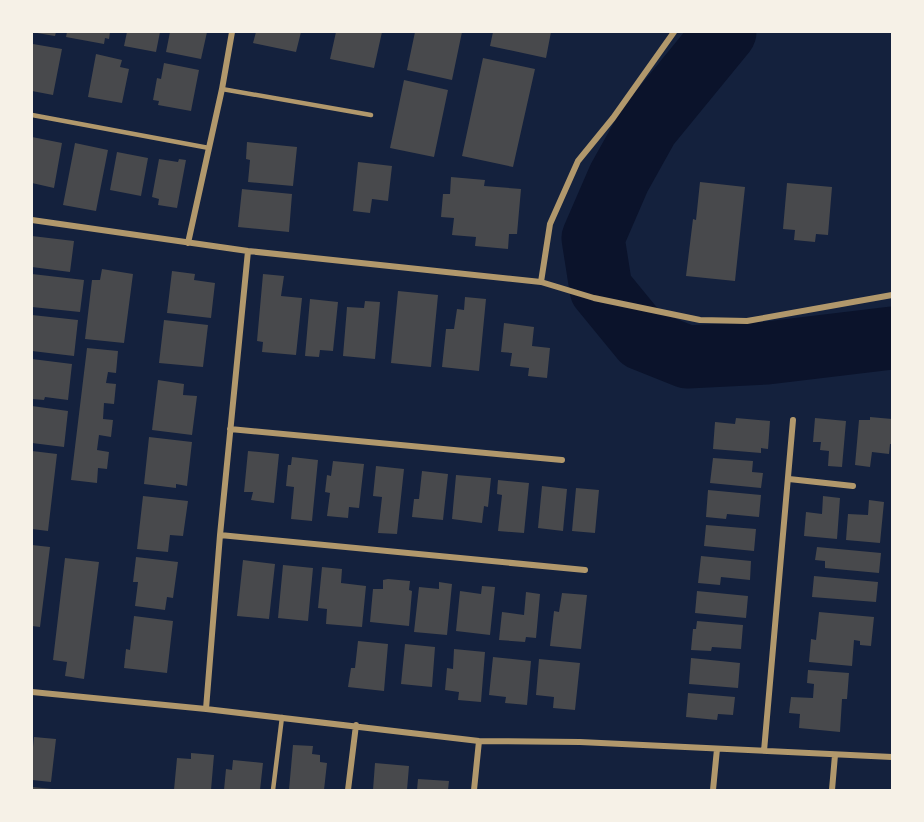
<svg xmlns="http://www.w3.org/2000/svg" width="924" height="822" viewBox="0 0 924 822" font-family="Commissioner,sans-serif">
  <style>
    .lines { fill: none; stroke-linecap: round; stroke-linejoin: round }
    .river { stroke: #0b132b; stroke-width: 63 }
    .building { fill: #48494c }
    .service { stroke: #b1986c; stroke-width: 4.5 }
    .minor { stroke: #b1986c; stroke-width: 6 }
  </style>
  <rect width="100%" height="100%" fill="#14213d"/>
  <g class="lines">
    <path class="river" d="M725 32 648 126 619 178 593 238 601 289 642 339 687 357 767 353 892 338"/>
  </g>
  <path class="building" d="M37 32H56L55 36 37 33Z
    M67 32H110L109 39 105 38 104 44 66 37Z
    M127 32H160L156 52 124 46Z
    M170 32H207L201 59 166 52Z
    M256 32H301L296 52 253 43Z
    M336 32H382L374 68 330 59Z
    M415 32H462L452 80 407 70Z
    M493 32H551L546 58 490 46Z
    M33 44 62 49 53 95 32 91Z
    M96 54 122 60 120 67 129 69 122 103 88 97Z
    M483 58 535 69 513 167 462 156Z
    M164 63 199 70 191 111 158 105 159 101 153 100 157 78 161 79Z
    M404 80 448 90 434 157 390 148Z
    M32 137 62 143 54 188 32 183Z
    M247 142 297 147 293 186 248 182 250 160 246 159Z
    M75 143 108 150 96 211 63 205Z
    M117 152 148 158 141 196 110 190Z
    M159 159 178 162 179 159 186 160 177 208 158 205 159 199 152 197Z
    M358 162 392 166 388 201 372 199 370 213 353 211Z
    M451 177 485 180 484 186 521 189 517 234H509L508 249 475 246 476 237 452 235 454 218 441 217 443 194H450Z
    M700 182 745 187 735 281 686 276 693 219 696 220Z
    M787 183 832 187 828 235 816 234 815 242 794 240 795 230 783 229Z
    M242 189 292 194 289 232 238 227Z
    M32 236 74 241 70 272 32 267Z
    M102 269 133 274 124 343 85 339 92 280H100Z
    M172 271 195 274 194 280 215 283 211 318 167 313Z
    M32 274 84 280 80 312 32 307Z
    M263 274 284 276 281 296 302 298 296 355 262 352 263 342 257 341Z
    M398 291 438 295 431 367 391 363Z
    M465 297 486 299 479 371 442 367 446 329H454L457 309 464 310Z
    M310 299 338 302 333 351 320 350 319 357 305 356Z
    M365 301 380 302 375 359 343 356 347 307 364 308Z
    M32 315 78 320 74 356 32 351Z
    M164 320 208 325 203 367 159 363Z
    M504 323 534 327 532 346 550 348 547 378 528 376 529 368 510 366 512 353 501 352Z
    M87 348 118 351 116 373 108 372 106 383 116 384 114 404 104 403 103 419 113 420 111 437 99 435 97 450 109 452 107 469 98 468 97 483 71 480Z
    M32 359 72 364 68 400 45 397 44 400 32 399Z
    M158 380 184 384 183 395 197 396 192 435 152 430Z
    M32 406 68 411 64 447 32 443Z
    M870 417 892 419V444H890L889 454 872 452 870 467 855 465 859 420H870Z
    M736 418 770 421 768 449 761 448V453L713 449 715 422 735 424Z
    M815 418 846 421 842 467 828 466 829 451 820 450 821 442H813Z
    M149 437 192 442 187 486 176 484V488L144 484Z
    M32 451 57 454 48 531 32 529Z
    M248 451 279 454 274 503 251 500 253 492H244Z
    M292 457 318 460 312 521 291 519 294 487 286 486 288 465H291Z
    M713 458 753 461 752 472 763 473 761 488 710 483Z
    M333 461 364 464 359 508 349 507 348 518 327 516 330 493 325 492 327 475 331 476Z
    M376 466 404 469 397 534 378 533 382 497 373 496Z
    M422 471 448 474 443 520 412 517 414 499H419Z
    M456 475 491 478 488 507 484 506 482 523 452 519Z
    M498 480 529 483 524 533 498 531 502 495 497 494Z
    M542 486 567 489 563 531 538 528Z
    M576 488 599 490 595 533 572 531Z
    M708 490 761 495 759 517 727 514 726 519 706 517Z
    M143 496 188 501 183 536 170 535 168 552 137 549Z
    M823 496 840 498 837 539 804 536 806 512 822 514Z
    M869 500 884 502 880 543 846 540 848 514 868 515Z
    M706 525 756 529 754 551 704 546Z
    M32 545 50 547 40 627 32 626Z
    M817 547 881 553 879 573 825 568V561L815 560Z
    M701 556 751 561 750 580 721 577 720 585 698 583Z
    M136 557 178 562 173 598 167 597 165 610 135 606 138 582H133Z
    M65 558 99 562 84 679 65 676 67 662 53 660Z
    M243 560 275 564 269 619 237 616Z
    M283 565 313 568 308 621 278 618Z
    M322 567 342 569 341 583 366 586 362 627 326 624 327 609 318 608Z
    M814 576 878 582 876 602 812 597Z
    M388 579 410 581 409 590 412 591 409 626 370 622 373 589H383V580Z
    M439 582 452 584 447 635 414 632 419 587 439 589Z
    M482 586 495 587 490 635 456 631 460 591 481 594Z
    M697 591 748 596 746 618 695 613Z
    M526 592 540 594 536 638 526 637 525 642 499 640 502 612 524 615Z
    M562 593 587 595 581 649 550 646 554 611 559 612Z
    M819 612 874 617 871 646 860 645V641L854 640 852 666 809 662 811 639 816 640Z
    M134 616 173 621 167 673 124 668 126 649 130 650Z
    M697 621 743 625 741 649 712 647 711 651 691 650 693 629H696Z
    M358 641 388 644 384 691 348 687 351 668H355Z
    M405 644 435 647 432 687 401 684Z
    M454 649 485 652 481 702 458 700 459 692 445 690 447 668 453 669Z
    M493 657 531 661 527 705 505 703 506 697 489 695Z
    M691 658 740 663 738 688 689 684Z
    M539 659 580 663 575 710 553 708 554 697 536 695Z
    M808 670 849 673 847 699H842L840 732 799 728 800 714 789 713 791 697 813 698 814 684 807 683Z
    M688 693 735 697 733 715 718 714 717 720 686 717Z
    M34 737 56 739 51 782 32 780V757Z
    M293 745 313 746 312 754 320 755V762L327 763 324 790H289Z
    M191 753 214 755 211 790H174L177 758 191 759Z
    M233 760 263 763 260 790H224L226 769 232 770Z
    M375 763 409 766 407 790H373Z
    M418 779 449 781 448 790H417Z
    M32 787 52 789 51 790H32Z"/>
  <g class="lines">
    <path class="service" d="M222 89 371 115
      M32 115 209 148
      M273 790 282 717"/>
    <path class="minor" d="M32 220 248 251 541 282 550 224 578 161 613 118 674 32
      M188 243 222 89 232 32
      M541 282 594 298 700 320 747 321 892 295
      M230 429 562 460
      M789 479 853 486
      M220 535 585 570
      M32 692 206 709 479 741 580 742 892 757
      M206 709 220 535 248 251
      M764 751 793 420
      M348 790 356 725
      M474 790 479 741
      M713 790 717 749
      M832 790 835 755"/>
  </g>
  <rect width="924" height="822" fill="none" stroke="#f6f1e7" stroke-width="66"/>
</svg>
